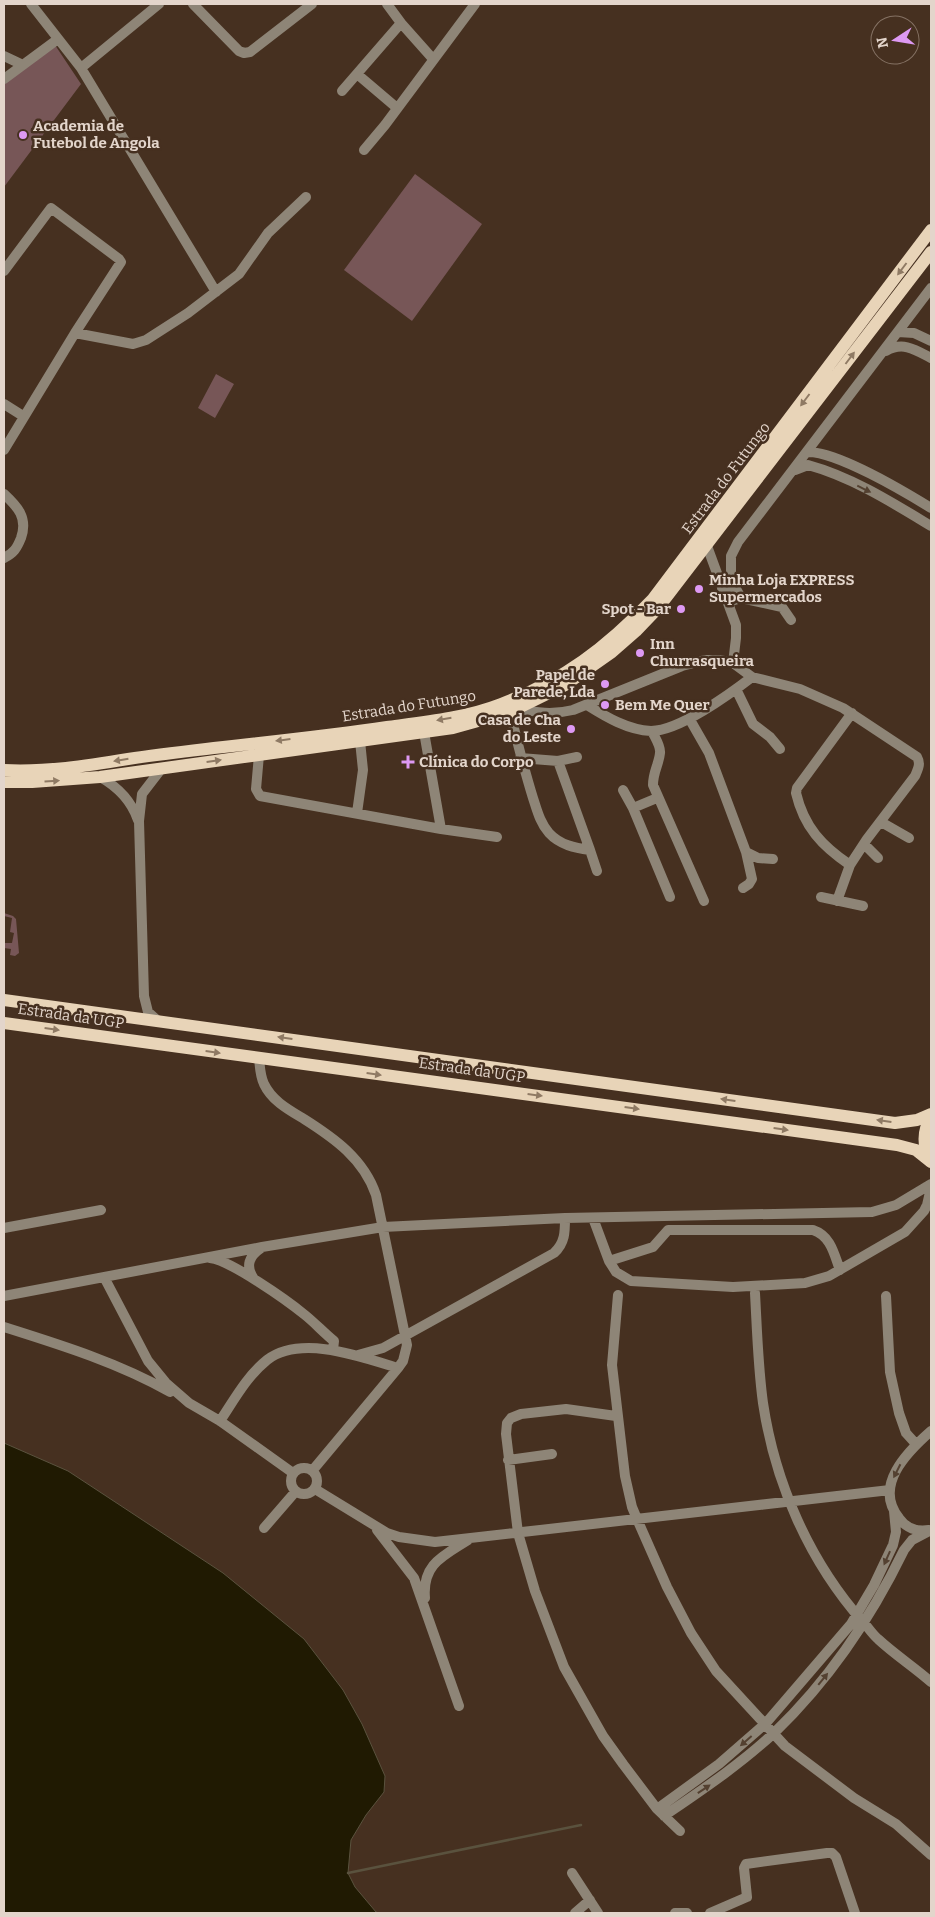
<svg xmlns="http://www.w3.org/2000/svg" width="935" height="1917" viewBox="0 0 935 1917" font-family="Bitter,serif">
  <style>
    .green { fill: #775657 }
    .water { fill: #201a02; stroke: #5a523e }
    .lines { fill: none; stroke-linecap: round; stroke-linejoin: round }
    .stream { stroke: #5a523e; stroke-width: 2.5 }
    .minor { stroke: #8e8577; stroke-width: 10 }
    .major { stroke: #e8d4b8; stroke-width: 12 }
    .oneway { fill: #8f7a64 }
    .oneway2 { fill: #544131 }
    .poi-dot { fill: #dd99f3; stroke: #463020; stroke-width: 2 }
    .labels { text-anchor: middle; stroke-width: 5; stroke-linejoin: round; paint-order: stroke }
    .poi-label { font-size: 15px; font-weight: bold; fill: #e3d5cb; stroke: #463020; text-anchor: start }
    .street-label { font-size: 15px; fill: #e3d5cb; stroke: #463020 }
  </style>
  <rect width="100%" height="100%" fill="#463020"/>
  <path class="green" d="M55 45 81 84 4 187V83Z
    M415 174 482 224 412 321 344 270Z
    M216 374 234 384 215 418 198 408Z
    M4 913 13 916 16 919 19 953 15 956 10 955 11 949 4 948V943H12L14 933 10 932 12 918 4 916Z"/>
  <path class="water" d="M4 1443 68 1471 103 1494 223 1573 304 1639 343 1690 362 1724 385 1776 384 1792 366 1815 351 1840 348 1873 355 1887 376 1912 379 1913H4Z"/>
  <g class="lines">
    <path class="stream" d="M348 1873 581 1825"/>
    <path class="minor" d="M31 4 81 68 216 292
      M193 4 239 51 244 53 250 52 312 4
      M387 4 401 23 433 59
      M4 56 23 65
      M81 68 159 4
      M357 74 397 108
      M4 79 58 39
      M342 91 401 23
      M364 150 385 125 475 4
      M4 271 51 208 119 259 121 262 75 333 4 450
      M898 332 914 333 931 341
      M75 333 133 344 146 340 188 313 239 274 268 233 306 197
      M886 351C903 341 916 350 931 358
      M4 404 23 416
      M807 452C836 451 905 492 931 508
      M795 470 808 465C852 477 893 503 931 526
      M4 494C18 507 28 518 21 538 17 548 14 553 4 558
      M707 546 736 625V638L733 663
      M720 582 731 576V556L738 542 931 288
      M722 588 735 587 741 598
      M728 602 741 598 782 607 791 620
      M736 689 753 724 770 737 780 749
      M587 705C606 717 628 730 651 731 679 731 730 694 752 677
      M517 708C537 713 552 715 573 710L682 666 705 660H721L733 663 752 677 800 689 843 708 917 757C921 764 918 769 915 776L867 839 850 865 837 901
      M510 712C517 741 524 769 533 798 537 810 540 823 549 833 560 845 575 848 590 850L558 761
      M689 718 709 753 746 852 758 858 773 859
      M652 731C655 738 661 746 660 753 659 764 653 772 653 785L704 901
      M424 732 441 829
      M259 755 256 789 260 796 441 829 497 837
      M520 758 558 761 577 757
      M100 777C118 787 131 800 138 820
      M623 790 633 808
      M657 798 633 808 670 897
      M357 813 363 770 360 741
      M881 822 909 838
      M864 844 878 858
      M590 850 597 871
      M850 865C822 846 804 827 796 793L797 788 852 713
      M743 888 749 884 752 879 746 852
      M821 897 863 906
      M158 1021 148 1012 144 996 139 821 142 794 162 768
      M259 1058C260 1067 260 1076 264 1084 272 1101 289 1110 304 1119 334 1138 364 1159 376 1195L407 1345 403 1361 398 1368 312 1471
      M593 1218 609 1261 616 1272 631 1281 733 1287 805 1283 829 1276 905 1232 924 1211 927 1205 930 1192 926 1187
      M4 1228 101 1210
      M210 1258C230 1260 288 1301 305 1315 315 1323 324 1333 334 1341L333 1350
      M609 1261 653 1247 668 1230H813C831 1236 834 1254 840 1270
      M104 1277 148 1361 166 1383 189 1403 220 1421 293 1473
      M254 1279C245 1266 249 1256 261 1248
      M755 1293C757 1329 758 1367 763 1403 775 1483 809 1561 863 1622 868 1627 872 1634 878 1639 894 1654 914 1667 931 1682
      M618 1295 612 1365 625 1476 632 1507 637 1519 667 1587 691 1633 716 1671 785 1746 854 1798 896 1824 931 1855
      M4 1296 262 1247 383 1227 565 1218 872 1212 896 1205 931 1184
      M886 1296 890 1372 899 1413 906 1433 916 1444
      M4 1327C61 1345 119 1363 170 1392
      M358 1355 383 1348 554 1253C565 1243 565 1232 565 1218
      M616 1416 566 1409 521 1414 511 1418 507 1423 506 1434 518 1533 535 1591 564 1667 603 1736 623 1764 657 1809 680 1831
      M220 1421C234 1400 247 1376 267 1360 301 1334 362 1357 398 1368
      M508 1460 552 1454
      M291 1481a13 13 0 1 1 26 0a13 13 0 1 1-26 0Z
      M315 1489 387 1533 399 1537 435 1542 890 1490
      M264 1528 296 1491
      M377 1530 414 1578 459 1706
      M929 1530C917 1532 906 1528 899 1518 873 1486 907 1452 931 1431
      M425 1598C422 1564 443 1556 468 1540
      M657 1809 719 1764 766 1723 851 1624 874 1585 893 1545 896 1532 894 1511
      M664 1816C702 1790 741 1764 775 1732 830 1679 871 1618 904 1550L912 1540 931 1530
      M572 1873 598 1913
      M575 1913 590 1900
      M675 1913H687
      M710 1913 747 1897 744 1868 746 1864 827 1853H832L836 1857 855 1913"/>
    <path class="major" d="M4 770C46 772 86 766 128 759 154 755 180 752 206 749 267 742 327 736 387 727 425 722 465 718 501 704 563 681 607 647 652 600L931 230
      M4 782H32L100 777 453 728 510 712 565 685 612 652 636 631 658 608 931 252
      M4 1000 895 1123 917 1120 931 1114
      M4 1023 897 1145 916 1150 931 1162
      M930 1160C923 1147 922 1131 931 1118"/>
  </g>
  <defs><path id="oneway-solid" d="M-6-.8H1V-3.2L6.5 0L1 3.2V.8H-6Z" transform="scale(1.25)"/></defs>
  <g class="oneway">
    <use href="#oneway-solid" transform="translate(902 269) rotate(127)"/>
    <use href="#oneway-solid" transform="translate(850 358) rotate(-53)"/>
    <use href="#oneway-solid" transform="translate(805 400) rotate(127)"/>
    <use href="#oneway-solid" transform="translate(444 719) rotate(170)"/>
    <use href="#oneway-solid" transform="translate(283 740) rotate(173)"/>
    <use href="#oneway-solid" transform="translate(121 760) rotate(171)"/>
    <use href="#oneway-solid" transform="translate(214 761) rotate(-8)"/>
    <use href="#oneway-solid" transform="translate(52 781) rotate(-4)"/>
    <use href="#oneway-solid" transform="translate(52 1029) rotate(8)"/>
    <use href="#oneway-solid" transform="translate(285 1038) rotate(-172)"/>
    <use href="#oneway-solid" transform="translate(213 1052) rotate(8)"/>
    <use href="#oneway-solid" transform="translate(374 1074) rotate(8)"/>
    <use href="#oneway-solid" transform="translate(535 1095) rotate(7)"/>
    <use href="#oneway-solid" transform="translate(728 1100) rotate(-172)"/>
    <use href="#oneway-solid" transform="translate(632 1108) rotate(8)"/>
    <use href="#oneway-solid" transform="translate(884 1121) rotate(-172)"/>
    <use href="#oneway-solid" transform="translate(781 1129) rotate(8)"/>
  </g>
  <g class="oneway2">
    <use href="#oneway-solid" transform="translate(864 489) rotate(26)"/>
    <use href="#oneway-solid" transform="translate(897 1471) rotate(117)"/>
    <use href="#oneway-solid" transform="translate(887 1558) rotate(114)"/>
    <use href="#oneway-solid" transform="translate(823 1679) rotate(-51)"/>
    <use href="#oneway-solid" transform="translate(746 1741) rotate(139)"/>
    <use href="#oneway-solid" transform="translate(704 1789) rotate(-34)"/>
  </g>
  <g class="poi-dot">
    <circle cx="23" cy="135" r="5"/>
    <circle cx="699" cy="589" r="5"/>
    <circle cx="681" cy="609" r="5"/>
    <circle cx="640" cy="653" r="5"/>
    <circle cx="605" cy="684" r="5"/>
    <circle cx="605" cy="705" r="5"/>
    <circle cx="571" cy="729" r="5"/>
    <path d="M405.5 754.5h5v5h5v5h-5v5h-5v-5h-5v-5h5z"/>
  </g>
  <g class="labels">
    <g class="poi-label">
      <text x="33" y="131">Academia de<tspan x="33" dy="17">Futebol de Angola</tspan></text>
      <text x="709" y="585">Minha Loja EXPRESS<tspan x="709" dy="17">Supermercados</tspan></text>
      <text x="671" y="614" text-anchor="end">Spot - Bar</text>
      <text x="650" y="649">Inn<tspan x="650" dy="17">Churrasqueira</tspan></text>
      <text x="595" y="680" text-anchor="end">Papel de<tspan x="595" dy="17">Parede, Lda</tspan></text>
      <text x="615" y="710">Bem Me Quer</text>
      <text x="561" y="725" text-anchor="end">Casa de Cha<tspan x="561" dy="17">do Leste</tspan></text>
      <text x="419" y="767">Clínica do Corpo</text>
    </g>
    <g class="street-label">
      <text transform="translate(726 478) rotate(-53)" y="5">Estrada do Futungo</text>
      <text transform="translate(409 706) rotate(-9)" y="5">Estrada do Futungo</text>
      <text transform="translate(71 1016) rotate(8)" y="5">Estrada da UGP</text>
      <text transform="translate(472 1070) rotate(8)" y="5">Estrada da UGP</text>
    </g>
  </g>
  <rect width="935" height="1917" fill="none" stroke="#e3d5cb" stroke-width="10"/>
  <g transform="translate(895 40) rotate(258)"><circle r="24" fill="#463020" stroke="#857264"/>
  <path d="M0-4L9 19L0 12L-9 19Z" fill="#dd99f3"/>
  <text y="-8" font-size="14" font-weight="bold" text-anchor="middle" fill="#e3d5cb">N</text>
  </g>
</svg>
